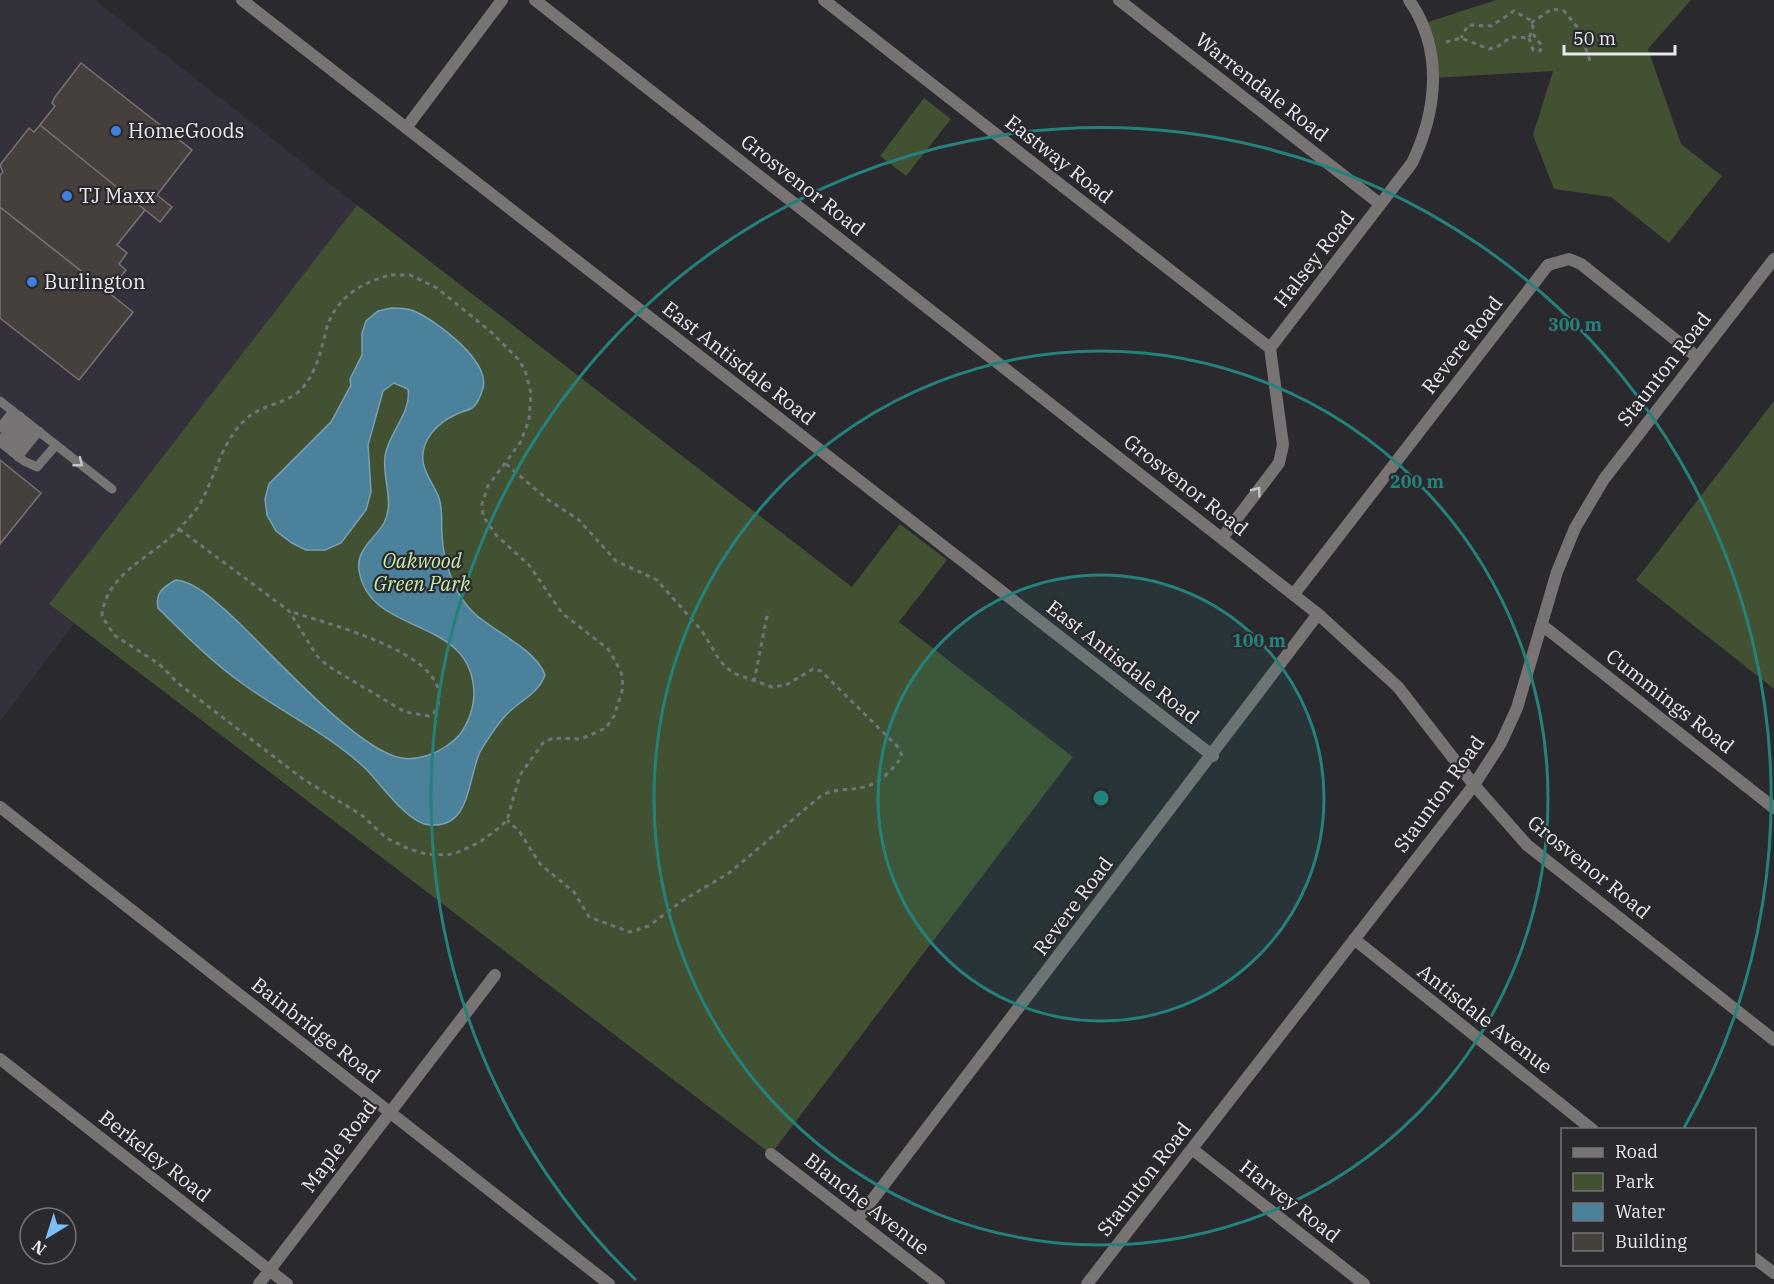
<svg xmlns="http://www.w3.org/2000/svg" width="1774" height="1284" viewBox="0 0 1774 1284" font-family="'IBM Plex Serif',serif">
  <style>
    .built { fill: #34313c }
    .green { fill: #415132 }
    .water { fill: #4b819a; stroke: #7aa0b3; stroke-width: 1.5 }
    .building { fill: #46403d; stroke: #7a7270; stroke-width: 1.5 }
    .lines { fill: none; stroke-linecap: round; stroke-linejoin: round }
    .path { stroke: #747378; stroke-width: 3; stroke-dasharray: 4.5 4.5; stroke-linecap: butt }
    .service { stroke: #777473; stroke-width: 9 }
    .minor { stroke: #777473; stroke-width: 12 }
    .oneway { stroke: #c7c5c8 }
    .ring { fill: none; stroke: #25817b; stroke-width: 3 }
    .shop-dot { fill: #3f7fe0; stroke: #2a292e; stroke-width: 2 }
    .labels { text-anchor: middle; stroke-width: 4.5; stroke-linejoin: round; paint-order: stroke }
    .street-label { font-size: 20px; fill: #e9e8ec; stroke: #2a292e }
    .poi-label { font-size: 20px; fill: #e9e8ec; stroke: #2a292e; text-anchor: start }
    .park-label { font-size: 20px; font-style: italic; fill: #c7eca6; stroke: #2a292e }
    .centre { fill: #25817b; stroke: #2a292e; stroke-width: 3 }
    .ring-label { font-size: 18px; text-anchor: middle; font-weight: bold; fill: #25817b; stroke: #2a292e; stroke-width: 4.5; stroke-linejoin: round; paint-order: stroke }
  </style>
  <rect width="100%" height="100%" fill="#2a292e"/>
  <path class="built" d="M0 0H95L357 205 49 604 74 624 0 721Z"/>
  <path class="green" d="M1496 0H1691L1648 49 1681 144 1722 176 1669 243 1611 197 1554 189 1533 135 1553 71 1433 78 1422 24Z
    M924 98 951 119 906 176 880 156Z
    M357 205 852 587 900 524 947 560 899 622 1073 757 771 1154 49 604Z
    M1774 401V689L1636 580Z"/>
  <path class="water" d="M392 308C400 308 407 308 414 311 437 321 490 361 483 388 481 395 478 404 472 408 467 411 460 412 455 415 437 423 421 440 423 461 424 474 435 486 439 498 443 510 441 522 442 534 443 561 454 595 474 613 494 632 536 649 545 675 538 694 521 700 508 713 497 724 489 737 481 750 467 776 473 828 430 825 408 824 381 784 366 769 329 734 283 713 243 684 212 662 185 635 158 608 155 593 163 587 176 580 199 583 218 604 235 619 271 653 357 750 401 758 417 761 435 754 448 745 464 735 473 714 474 695 474 614 369 638 359 570 356 549 375 539 384 523 395 501 382 479 385 456 388 433 412 413 408 389L394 383 383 391 368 445 371 492 366 510 341 543 325 550H306L292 543 276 531 267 515 265 499 269 484 331 422 351 385 350 379 362 355V333L366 321 378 311Z"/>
  <path class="building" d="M81 63 192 150 157 195 172 207 160 222 40 125 55 106 52 103 55 97Z
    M40 125 145 210 117 245 127 253 119 264 126 270 108 292 0 207V175L3 172 0 165 29 128 34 132Z
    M0 207 133 312 79 380 0 318Z
    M0 460 41 493 0 544Z"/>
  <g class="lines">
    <path class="path" d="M1531 23 1552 9 1564 11 1579 29 1591 64
      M1529 38 1533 50 1540 51 1542 46 1533 34
      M1446 42 1461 38 1489 49 1497 47 1511 37 1529 38 1533 27 1530 20 1514 11 1491 26 1468 25 1461 38
      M391 275H410L437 288 491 332 518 359 525 370 531 393 529 420 520 443 488 486 482 504 483 516 496 535 529 565 562 613 608 649 615 660 622 675 623 688 614 716 606 728 581 739 553 738 543 743 520 775 507 820 500 827 480 842 456 853 447 855 426 854 409 849 386 838 363 816 303 779 179 684 159 664 114 635 102 616C105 573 155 556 181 527 189 518 198 509 203 498 217 471 222 441 246 419 263 403 289 405 304 386 317 370 321 350 326 331 334 299 361 282 391 275Z
      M506 464 547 499 579 520 616 561 657 580 702 631 720 661 733 673 772 687 786 685 813 669 821 671 899 748 902 756C898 763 893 768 887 774 860 797 850 783 822 795L729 873 682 901 649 926 630 932 589 917 574 892 540 864 519 831 507 820
      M179 529 289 611 317 656 328 666 405 712 429 716C436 713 439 706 439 697 441 651 324 623 289 611
      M754 682 768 611"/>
    <path class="service" d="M0 401 112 489
      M0 428 13 411
      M0 442 24 461 37 467 56 445
      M0 442 20 416
      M6 447 26 421
      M12 452 32 426
      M18 457 39 431"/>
    <path class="minor" d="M242 0 1213 756
      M535 0 1318 614 1398 687 1474 785 1527 845 1774 1040
      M824 0 1270 348
      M1119 0 1380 204
      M406 128 502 0
      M1222 538 1279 463 1283 445 1270 348 1412 163C1437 111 1444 50 1409 0
      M1294 594 1548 265 1569 259 1581 264 1697 357
      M1542 625 1774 808
      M0 807 609 1284
      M1354 939 1593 1130
      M0 1059 287 1284
      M1192 1149 1364 1284
      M771 1154 939 1284
      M857 1220 1318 614
      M1754 1258 1774 1273
      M259 1284 495 975
      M1087 1284 1474 785 1501 743 1517 708 1557 572 1575 528 1604 479 1774 259"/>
  </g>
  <defs><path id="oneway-chevron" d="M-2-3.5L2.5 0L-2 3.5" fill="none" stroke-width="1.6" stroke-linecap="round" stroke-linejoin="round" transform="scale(1.5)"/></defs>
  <g class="oneway">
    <use href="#oneway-chevron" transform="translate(79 463) rotate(38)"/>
    <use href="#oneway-chevron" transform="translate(1257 491) rotate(-53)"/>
  </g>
  <circle cx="1101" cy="798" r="223" fill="#25817b" fill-opacity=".12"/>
  <g class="ring">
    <circle cx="1101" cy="798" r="223"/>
    <circle cx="1101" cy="798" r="447"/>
    <path d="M636 1280A670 670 0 1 1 1684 1128"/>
  </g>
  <g class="shop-dot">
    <circle cx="116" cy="131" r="6"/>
    <circle cx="67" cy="196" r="6"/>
    <circle cx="32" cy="282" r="6"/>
  </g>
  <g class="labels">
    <g class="street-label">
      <text transform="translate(1262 87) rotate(38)" y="7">Warrendale Road</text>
      <text transform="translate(1059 159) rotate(38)" y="7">Eastway Road</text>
      <text transform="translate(803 185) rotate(38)" y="7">Grosvenor Road</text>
      <text transform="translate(1314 259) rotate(-52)" y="7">Halsey Road</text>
      <text transform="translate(1462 345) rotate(-52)" y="7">Revere Road</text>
      <text transform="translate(739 363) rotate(38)" y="7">East Antisdale Road</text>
      <text transform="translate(1664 369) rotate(-52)" y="7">Staunton Road</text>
      <text transform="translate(1186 485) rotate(38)" y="7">Grosvenor Road</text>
      <text transform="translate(1123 662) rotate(38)" y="7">East Antisdale Road</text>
      <text transform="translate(1670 701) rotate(38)" y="7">Cummings Road</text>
      <text transform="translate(1439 794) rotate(-54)" y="7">Staunton Road</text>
      <text transform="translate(1589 867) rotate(39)" y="7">Grosvenor Road</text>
      <text transform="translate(1073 906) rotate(-53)" y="7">Revere Road</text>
      <text transform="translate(1485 1019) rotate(38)" y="7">Antisdale Avenue</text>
      <text transform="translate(316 1030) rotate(38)" y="7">Bainbridge Road</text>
      <text transform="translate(339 1146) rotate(-53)" y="7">Maple Road</text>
      <text transform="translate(155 1156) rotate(38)" y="7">Berkeley Road</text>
      <text transform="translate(1144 1179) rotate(-52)" y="7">Staunton Road</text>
      <text transform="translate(1290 1201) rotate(38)" y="7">Harvey Road</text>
      <text transform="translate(867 1204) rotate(38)" y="7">Blanche Avenue</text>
    </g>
    <g class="poi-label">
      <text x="128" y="138">HomeGoods</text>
      <text x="79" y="203">TJ Maxx</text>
      <text x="44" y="289">Burlington</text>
    </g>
    <g class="park-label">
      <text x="422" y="568">Oakwood<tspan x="422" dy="23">Green Park</tspan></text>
    </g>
  </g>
  <circle cx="1101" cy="798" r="9" class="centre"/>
  <g class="ring-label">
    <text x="1575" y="331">300 m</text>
    <text x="1417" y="488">200 m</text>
    <text x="1259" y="647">100 m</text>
  </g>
  <rect x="1561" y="1128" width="195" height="138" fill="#2a292e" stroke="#76757a" stroke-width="1.5"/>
  <rect x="1573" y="1148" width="30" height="9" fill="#777473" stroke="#76757a" stroke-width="1.5"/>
  <text x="1615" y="1158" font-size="18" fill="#e9e8ec">Road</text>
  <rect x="1573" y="1173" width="30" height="18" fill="#415132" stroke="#76757a" stroke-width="1.5"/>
  <text x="1615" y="1188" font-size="18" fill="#e9e8ec">Park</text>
  <rect x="1573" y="1203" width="30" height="18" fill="#4b819a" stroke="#76757a" stroke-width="1.5"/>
  <text x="1615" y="1218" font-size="18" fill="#e9e8ec">Water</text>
  <rect x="1573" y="1233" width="30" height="18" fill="#46403d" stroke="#76757a" stroke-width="1.5"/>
  <text x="1615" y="1248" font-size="18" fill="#e9e8ec">Building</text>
  <g transform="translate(48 1236) rotate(218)"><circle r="28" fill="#2a292e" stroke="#76757a" stroke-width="1.5"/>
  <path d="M0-4.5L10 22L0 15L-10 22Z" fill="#7bbef9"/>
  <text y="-9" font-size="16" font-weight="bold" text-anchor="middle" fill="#e9e8ec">N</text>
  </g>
  <path d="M1564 45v9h111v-9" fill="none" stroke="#e9e8ec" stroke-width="3"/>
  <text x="1573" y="45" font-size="18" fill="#e9e8ec" stroke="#2a292e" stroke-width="4.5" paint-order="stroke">50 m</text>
</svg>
